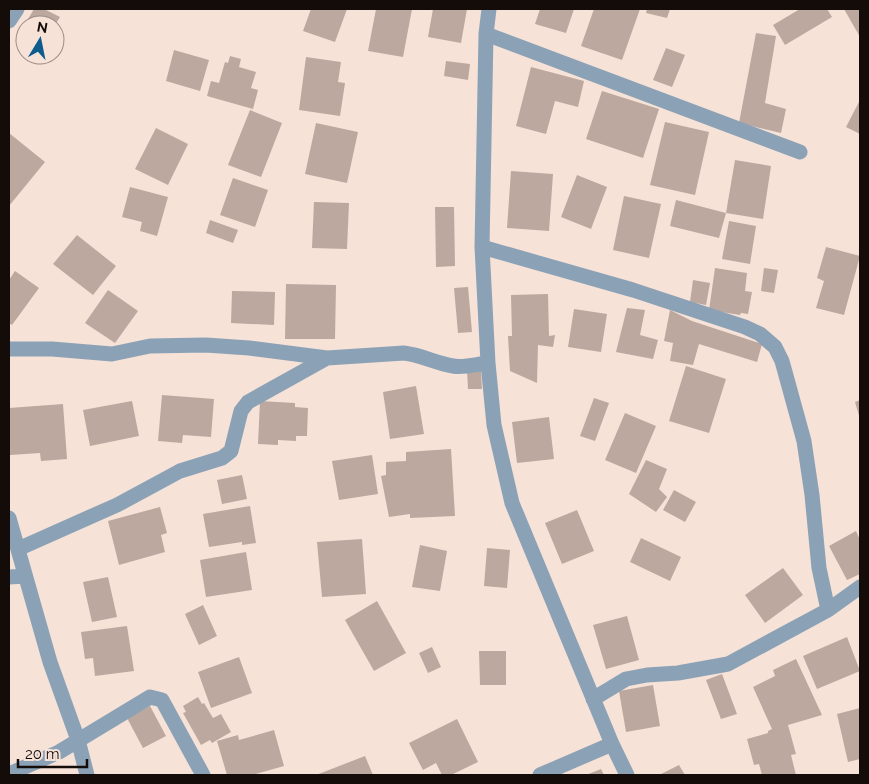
<svg xmlns="http://www.w3.org/2000/svg" width="869" height="784" viewBox="0 0 869 784" font-family="Raleway,sans-serif">
  <style>
    .building { fill: #bca89e }
    .lines { fill: none; stroke-linecap: round; stroke-linejoin: round }
    .minor { stroke: #8ba2b6; stroke-width: 15 }
  </style>
  <rect width="100%" height="100%" fill="#f7e2d8"/>
  <path class="building" d="M34 9H44L60 17 55 25H25V40L18 36Z
    M311 9H347L335 42 303 31Z
    M376 9H412L403 57 368 51Z
    M433 9H467L461 43 428 37Z
    M540 9H574L566 33 535 24Z
    M594 9H640L622 60 581 46Z
    M647 9H670L667 18 646 13Z
    M800 9H827L832 17 785 45 773 25Z
    M844 9H860V37Z
    M756 33 776 36 765 103 786 109 781 133 739 123Z
    M666 48 685 55 672 87 653 80Z
    M174 50 209 60 200 91 166 81Z
    M230 56 241 59 239 67 256 72 251 88 258 90 253 109 207 96 211 81 219 83 225 62 228 63Z
    M306 57 341 62 338 82 345 83 340 116 299 110Z
    M446 61 470 64 468 80 444 76Z
    M531 67 584 81 578 107 555 101 546 134 516 126Z
    M602 91 659 109 643 158 586 139Z
    M860 100V134L846 127Z
    M250 110 282 123 261 177 228 165Z
    M665 122 709 132 695 195 650 185Z
    M316 123 358 132 347 183 305 174Z
    M156 128 188 144 168 185 135 169Z
    M9 133 45 162 9 206Z
    M735 160 771 166 763 219 726 213Z
    M511 171 553 174 549 231 507 228Z
    M577 175 607 187 591 229 561 217Z
    M233 178 268 190 255 227 220 215Z
    M130 187 168 197 157 236 140 231 142 222 122 217Z
    M624 196 661 204 649 258 613 250Z
    M676 200 726 213 719 238 670 226Z
    M314 202 349 203 347 249 312 248Z
    M435 207H454L455 266 436 267Z
    M210 220 238 230 233 243 206 233Z
    M729 221 756 226 750 264 722 259Z
    M77 235 116 266 93 295 53 264Z
    M826 247 860 256 844 315 816 308 824 281 817 278Z
    M715 268 747 273 745 291 752 292 748 314 741 313 740 315 709 310Z
    M764 268 778 270 774 293 761 291Z
    M15 271 39 288 12 325 9 323V280Z
    M693 280 710 283 706 305 690 302Z
    M286 284 336 285 335 339H285Z
    M468 287 472 332 458 333 454 288Z
    M108 290 138 311 115 343 85 323Z
    M232 291 275 292 274 325 231 323Z
    M548 294 549 336 555 335 553 347 538 345 537 383 510 371 508 336H512L511 295Z
    M627 308 645 310 640 335 658 340 653 359 616 352Z
    M574 309 607 314 601 352 568 347Z
    M670 310 692 321 762 344 757 362 699 344 693 365 670 361 673 343 664 341Z
    M686 366 726 379 709 433 669 421Z
    M481 369 482 389H468L467 370Z
    M416 386 424 434 390 439 383 392Z
    M162 395 214 399 211 437 183 435 182 443 158 441Z
    M594 398 609 403 595 441 580 436Z
    M860 400V419L855 402Z
    M132 401 139 436 90 446 83 410Z
    M260 401 295 403V407L308 408 307 436H296V441L278 440V445L258 444Z
    M63 404 67 459 41 461 40 453 10 455 9 408Z
    M625 413 656 426 636 473 605 460Z
    M549 417 554 459 517 463 512 422Z
    M451 449 455 516 410 518V514L389 517 381 476 386 475V462L406 461V452Z
    M372 455 378 494 339 500 332 461Z
    M646 460 667 469 659 489 667 497 656 512 629 494Z
    M242 475 247 499 222 504 217 480Z
    M674 490 696 502 685 522 663 510Z
    M250 506 256 543 242 545V542L209 547 203 514Z
    M160 507 167 533 161 535 165 552 119 565 108 521Z
    M577 510 594 551 562 564 545 523Z
    M856 531 860 540V574L847 580 829 546Z
    M641 538 681 557 670 581 630 562Z
    M362 539 366 594 322 597 317 542Z
    M420 545 447 551 440 591 412 587Z
    M487 548 510 550 507 588 484 586Z
    M246 552 252 590 206 597 200 560Z
    M783 568 803 595 765 623 745 595Z
    M108 577 117 617 92 622 83 582Z
    M377 601 406 653 374 671 345 620Z
    M203 605 217 636 199 645 185 614Z
    M627 616 639 660 606 669 593 625Z
    M127 626 134 671 95 676 93 658 85 659 81 632Z
    M847 637 860 671 817 689 803 656Z
    M432 647 441 667 428 673 419 653Z
    M479 651H506V685H480Z
    M239 657 252 693 211 708 198 672Z
    M796 659 822 715 788 725 796 754 791 755 796 775H762L759 764 754 765 747 739 768 733V731L772 729 753 687 775 676 773 670Z
    M722 674 737 714 721 719 706 680Z
    M653 685 660 726 626 732 619 691Z
    M198 697 202 704 204 703 213 718 221 714 231 732 212 743 210 740 201 745 183 713 186 712 183 706Z
    M150 706 166 736 143 748 127 718Z
    M860 708V759L848 762 837 714Z
    M457 719 478 762 451 775H442L436 763 423 770 409 743Z
    M274 730 284 766 252 775H227L217 741 238 735 239 740Z
    M365 756 373 775H316Z
    M679 765 685 775H659Z
    M601 769 604 775H586Z"/>
  <g class="lines">
    <path class="minor" d="M489 9 486 34 482 247 488 363 494 425 512 503 612 744 627 775
      M9 21 17 9
      M486 34 800 152
      M482 247 633 290 745 327 760 334 775 347 782 361 804 441 812 495 819 568 828 610
      M9 349H52L112 354 150 346 206 345 249 348 327 358
      M9 518 50 662 78 740 87 775
      M18 549 117 505 180 471 222 458 231 451 241 411 248 402 327 358 404 353C421 355 436 363 453 366 464 368 477 364 488 363
      M9 577 25 576
      M593 699 626 679 647 675 678 673 728 664 828 610 860 587
      M9 774 59 752 150 697 162 700 203 775
      M540 775 612 744"/>
  </g>
  <rect width="869" height="784" fill="none" stroke="#130c09" stroke-width="20"/>
  <g transform="translate(40 40) rotate(10)"><circle r="24" fill="#f7e2d8" stroke="#9c8c85"/>
  <path d="M0-4L9 19L0 12L-9 19Z" fill="#0e5b8e"/>
  <text y="-8" font-size="14" font-weight="bold" text-anchor="middle" fill="#130c09">N</text>
  </g>
  <path d="M18 759v8h69v-8" fill="none" stroke="#130c09" stroke-width="2.5"/>
  <text x="25" y="759" font-size="15" fill="#130c09" stroke="#f7e2d8" stroke-width="4" paint-order="stroke">20 m</text>
</svg>
